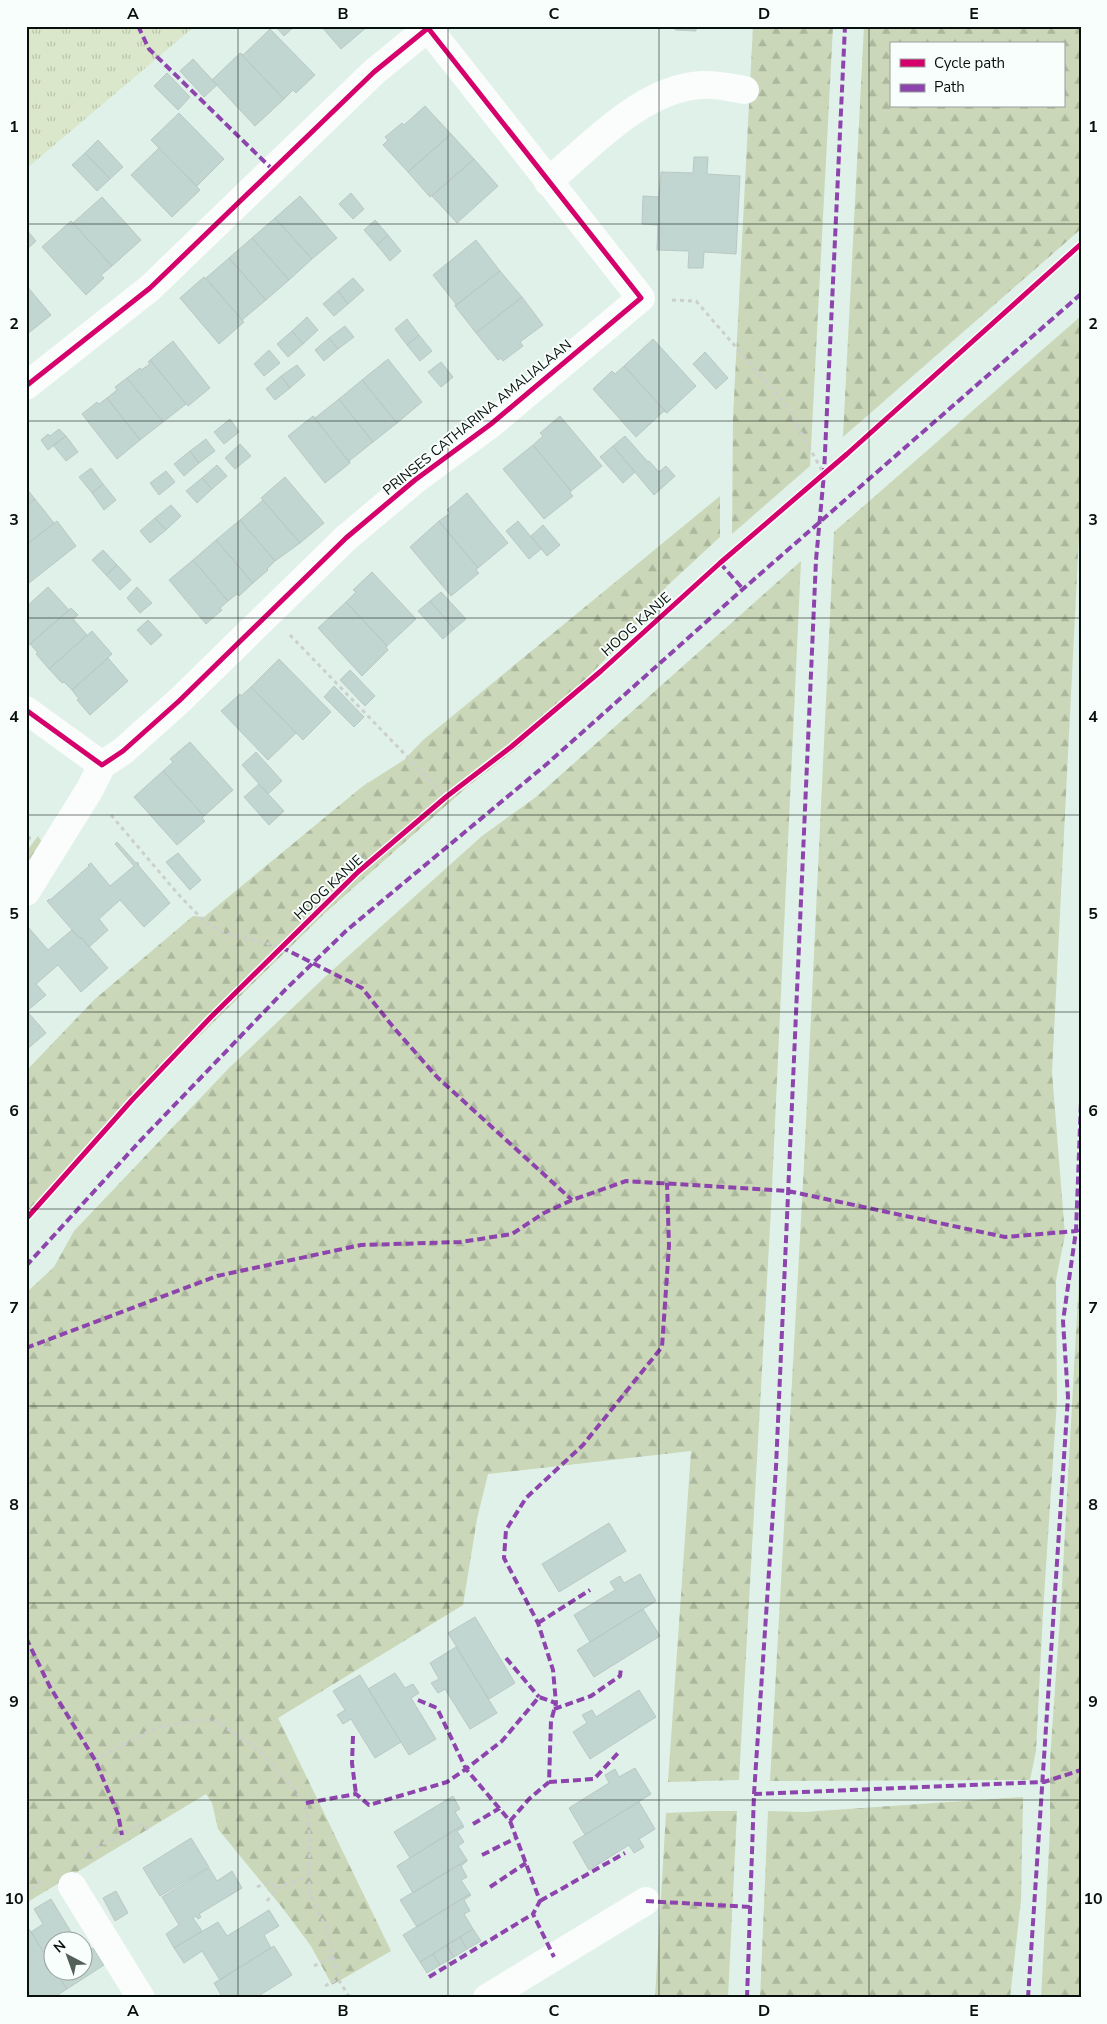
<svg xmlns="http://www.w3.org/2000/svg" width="1107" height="2024" viewBox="0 0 1107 2024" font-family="'Nunito Sans',sans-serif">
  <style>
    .grass { fill: url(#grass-tufts) }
    .forest { fill: url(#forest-firs); fill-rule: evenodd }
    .building { fill: #c1d6d1; stroke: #bac8c4 }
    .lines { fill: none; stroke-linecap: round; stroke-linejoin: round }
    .path { stroke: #cbd0ce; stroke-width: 3; stroke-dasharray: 4 4; stroke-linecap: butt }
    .street { stroke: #fafdfc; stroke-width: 28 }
    .quiet { stroke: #8e44ad; stroke-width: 4; stroke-dasharray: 8 4; stroke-linecap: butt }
    .cycleway-casing { stroke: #f8fefb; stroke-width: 8 }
    .cycleway { stroke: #d6006c; stroke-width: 5 }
    .grid { fill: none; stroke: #07100c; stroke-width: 1; stroke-opacity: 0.55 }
    .labels { text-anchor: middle; stroke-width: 4; stroke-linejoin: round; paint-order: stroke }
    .street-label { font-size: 14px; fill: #07100c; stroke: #f8fefb }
    .neatline { fill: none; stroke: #07100c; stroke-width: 2 }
    .grid-label { font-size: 16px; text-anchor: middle; font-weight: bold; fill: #07100c }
  </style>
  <defs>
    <pattern id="grass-tufts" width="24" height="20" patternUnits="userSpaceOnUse" patternTransform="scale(1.25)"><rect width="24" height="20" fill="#dae7ca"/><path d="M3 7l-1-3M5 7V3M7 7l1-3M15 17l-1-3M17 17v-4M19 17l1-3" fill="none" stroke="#bac5ac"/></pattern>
    <pattern id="forest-firs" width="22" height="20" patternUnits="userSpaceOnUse" patternTransform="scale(1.25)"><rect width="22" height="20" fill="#cad7b8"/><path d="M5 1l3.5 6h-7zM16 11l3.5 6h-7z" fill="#acb89d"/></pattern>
  </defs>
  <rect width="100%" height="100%" fill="#e0f1e9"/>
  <path class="grass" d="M26 26H195L26 169Z"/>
  <path class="forest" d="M753 26H833L810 466 732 534 733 417Z
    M864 26H1081V229L843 437ZM891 44H1063V106H891Z
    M1081 316V496L1052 1072 1065 1235 1056 1280 1057 1400 1043 1612 1036 1751 1030 1780 770 1781 804 1164 834 532Z
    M720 496V537L667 586 624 640 520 746 468 786 325 913 134 1100 26 1214V1071L95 999 193 916 204 917 363 786 404 760 422 741Z
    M801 561 771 1209 739 1780 668 1782 691 1451 488 1474 477 1519 463 1605 278 1718 391 1951 332 1985 311 1946 281 1906 218 1829 212 1803 206 1794 26 1903V1293L54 1267 74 1231 229 1068 326 976 482 836 536 797Z
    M38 836 46 849 26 873V852Z
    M1081 1243V1998H1041L1050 1829V1760L1061 1604Z
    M1023 1797 1021 1900 1010 1998H760L768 1811 804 1812Z
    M712 1811H737L728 1998H655L666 1813Z"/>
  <path class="building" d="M275 26H295L284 36Z
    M321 26H368L341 49Z
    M675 26H696V31L675 30Z
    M270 29 315 75 296 93 293 90 284 99 240 53 243 55Z
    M240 53 284 99 255 126 212 80Z
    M193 59 217 85 204 97 180 71Z
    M167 73 190 97 178 110 154 86Z
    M425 106 451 134 408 172 383 145 388 140 385 137 402 123 404 125Z
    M179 113 224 159 197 186 151 140Z
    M451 134 474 159 430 197 408 172Z
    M98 140 123 167 110 179 85 153Z
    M159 148 200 190 172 217 131 175Z
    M85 153 110 179 97 191 72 165Z
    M694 157H708L707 174 740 176 736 254 704 252 703 268H688L689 251 657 250 658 225 642 224 643 196 659 197 661 172 693 173Z
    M474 159 498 186 457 223 432 196Z
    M351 193 364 209 353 219 339 204Z
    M300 196 337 238 312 259 275 218Z
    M102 197 141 240 112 266 73 223Z
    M275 218 312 259 289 280 252 238Z
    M375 220 388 235 377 245 364 230Z
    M71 221 112 266 101 275 104 278 86 295 42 247Z
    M26 229 36 241 26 250Z
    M388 235 401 251 390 261 377 245Z
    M252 238 289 280 266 300 229 258Z
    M476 240 500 271 455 306 456 304 433 275Z
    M229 258 266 300 242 320 206 278Z
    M500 271 522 297 476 333 455 306Z
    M204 277 244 322 219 344 180 298Z
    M353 278 364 290 348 304 338 291Z
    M26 285 51 315 26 335Z
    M338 291 348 304 334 316 323 304Z
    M522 297 543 325 520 342 523 346 503 361 501 358 498 360 476 333Z
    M307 317 318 330 303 344 292 331Z
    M407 319 419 335 407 345 395 329Z
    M345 326 354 337 338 349 329 338Z
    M292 331 303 344 288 357 277 344Z
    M419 335 432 351 420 361 407 345Z
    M329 338 338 349 324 361 315 350Z
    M653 339 696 386 667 413 624 366Z
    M173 341 210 388 188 406 150 360Z
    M269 350 280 363 264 376 254 364Z
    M705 352 728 378 716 389 693 364Z
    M388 359 422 402 397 423 362 380Z
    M150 360 186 404 163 422 127 378 140 368 141 370 150 364 148 362Z
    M441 362 453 377 441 387 428 372Z
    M297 365 305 375 290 388 281 376Z
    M624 366 667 413 664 411 636 437 593 389 612 371 615 374Z
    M281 376 290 388 275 400 266 389Z
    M127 378 163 422 140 440 107 398 117 390 115 387Z
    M362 380 397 423 373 442 339 399Z
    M107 398 140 440 117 459 82 414 97 402 99 404Z
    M339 399 373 442 349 461 350 463 313 416 315 418Z
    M313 416 350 463 325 483 288 436Z
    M560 416 602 466 571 491 533 445 543 436 540 433Z
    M230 419 239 432 224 444 214 432Z
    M59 429 66 436 48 450 41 440 48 434 50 436Z
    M66 436 78 452 66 461 53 445Z
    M625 436 648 462 649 461 659 472 666 466 675 476 654 495 613 446Z
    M206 439 215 451 199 463 190 451Z
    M240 444 251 456 235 469 225 458Z
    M533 445 571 491 570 493 573 496 544 519 503 469Z
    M613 446 635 472 623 483 600 457Z
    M190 451 199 463 184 476 174 464Z
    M217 465 227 476 212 489 202 478Z
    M91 468 103 484 92 493 79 477Z
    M166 471 175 482 159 495 150 483Z
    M285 477 324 523 300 543 261 498Z
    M202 478 212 489 197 503 186 491Z
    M103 484 116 500 104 510 92 493Z
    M26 488 35 499 26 506Z
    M467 493 508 543 478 568 439 521 450 513 447 510Z
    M35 499 54 523 26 545V506Z
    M263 500 300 543 275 561 240 520Z
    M171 505 181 516 166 530 155 518Z
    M155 518 166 530 150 543 140 531Z
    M240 520 275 561 267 569 268 570 253 583 216 540Z
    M57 521 76 546 29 583 26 580V545Z
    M439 521 478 568 476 570 479 573 451 596 410 547Z
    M518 521 541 549 529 559 506 531Z
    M543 525 560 545 547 556 531 536Z
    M216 540 253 583 239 596 237 594 228 601 193 560Z
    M103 550 117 565 106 575 92 560Z
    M193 560 228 601 220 608 222 610 206 624 169 580Z
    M117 565 131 580 120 590 106 575Z
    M372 572 416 619 387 646 346 602 356 592 353 590Z
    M48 587 69 610 28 646 26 644V607Z
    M137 587 152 603 140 613 127 598Z
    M441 592 466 619 454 629 430 601Z
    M430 601 454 629 443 639 418 611Z
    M346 602 387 646 386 647 388 650 362 676 318 628Z
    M71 608 78 615 73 619 87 635 49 669 36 654 38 653 30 644Z
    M148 620 162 635 151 645 137 630Z
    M92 631 112 654 72 690 64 682 62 683 49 669Z
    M108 658 128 681 90 715 77 700 79 699 72 690Z
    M279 659 331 712 303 740 251 687Z
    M350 670 375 696 365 706 340 680Z
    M334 686 364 717 354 727 324 697Z
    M251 687 296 733 268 760 221 711 240 694 241 696Z
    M190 742 233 790 204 816 163 771 173 762 170 759Z
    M256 752 282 781 268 794 242 765Z
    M163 771 204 816 202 818 205 821 177 845 134 797Z
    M259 784 284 811 269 825 244 797Z
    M26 833 31 838 26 844Z
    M117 842 136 863 137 862 139 864 138 865 170 903 144 927 120 900 99 919 108 930 89 947 81 937 80 939 47 901 49 899 50 900 89 866 88 865 91 863 110 886 134 866 115 844Z
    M178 853 201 880 190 890 166 862Z
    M28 927 48 950 72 930 80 939 81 937 108 968 81 992 58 965 36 984 46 995 27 1011 26 929Z
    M26 1010 46 1033 26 1050Z
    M609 1523 626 1551 559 1592 542 1564Z
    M640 1574 656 1601 590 1642 574 1615 615 1590 610 1582 620 1576 624 1583Z
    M643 1609 660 1636 594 1677 577 1650Z
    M475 1617 515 1683 489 1699 448 1633Z
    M456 1647 497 1713 470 1729 445 1689 438 1693 431 1683 439 1679 430 1663Z
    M395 1673 405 1688 413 1684 419 1693 411 1698 436 1739 409 1755 368 1689Z
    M360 1675 401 1742 375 1758 351 1719 343 1724 337 1715 345 1710 333 1691Z
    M639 1690 656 1717 590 1759 573 1732 587 1723 582 1715 592 1710 596 1717Z
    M635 1768 651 1794 585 1835 569 1808 609 1783 605 1775 615 1769 619 1777Z
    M453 1796 460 1809 455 1812 463 1825 410 1858 394 1832Z
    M639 1802 655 1829 639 1839 644 1847 634 1853 629 1845 589 1870 573 1842Z
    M463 1825 464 1827 457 1831 464 1842 458 1846 467 1860 413 1893 397 1866Z
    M191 1838 209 1867 160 1896 143 1868Z
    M467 1860V1861L461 1866 467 1877 461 1880 470 1894 417 1927 400 1900Z
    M209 1868 217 1881 232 1871 242 1888 199 1914 201 1917 198 1919 196 1916 193 1918 202 1931 174 1948 166 1934 179 1925 162 1897Z
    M116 1891 128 1913 115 1921 103 1898Z
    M470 1894 471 1895 464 1900 470 1911 464 1914 473 1929 420 1962 403 1935Z
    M51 1899 77 1942H52V1966L31 1932 43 1924 34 1909Z
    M269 1910 279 1926 264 1935 271 1948 220 1980 202 1951 184 1963 174 1948 218 1922 227 1936Z
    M29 1929 52 1966V1972H56L67 1989 53 1998H26L30 1994 26 1988V1931Z
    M473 1929 481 1941 467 1949 460 1937Z
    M460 1937 467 1949 454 1957 446 1945Z
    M446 1945 454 1957 440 1965 433 1954Z
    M274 1946 292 1975 260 1995 261 1998H223L214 1983Z
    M93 1948 104 1965 67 1989 56 1972H82V1950L84 1953Z
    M433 1954 440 1965 427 1973 420 1962Z"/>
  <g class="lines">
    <path class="path" d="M672 300 696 301 786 405 824 474
      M290 635 446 797
      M111 815 178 894 205 922 225 933 281 947
      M95 1760 157 1727 213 1719 260 1751 306 1803 310 1840 309 1876
      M83 1857 91 1850 142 1824 150 1832
      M257 1887 268 1882 277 1888
      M26 1894 41 1881
      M267 1901 277 1888 309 1876 310 1895 327 1929 338 1979 350 1998
      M314 1966 333 1956
      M325 1986 338 1979"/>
    <path class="street" d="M548 182C591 145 644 87 703 85 717 84 732 88 745 90
      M26 386 150 288 374 72 428 28 641 298 491 424 415 480 346 538 179 701 123 751 102 765 26 710
      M26 892 90 789 102 765
      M72 1886 141 1998
      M487 1998 646 1901"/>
    <path class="quiet" d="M138 26 149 49 272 169
      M720 563 743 589
      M281 947 362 988 394 1028 437 1077 572 1200
      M26 1266 140 1141 286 989 347 930 548 763 743 589 1081 294
      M26 1348 217 1276 361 1245 461 1242 512 1234 544 1213 572 1200 626 1181 788 1191 1005 1237 1076 1231 1081 1229
      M538 1623 590 1590
      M26 1638 50 1687 95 1760 118 1814 122 1835
      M506 1658 539 1697
      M418 1700 437 1708 466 1769 502 1741 539 1697 556 1703 553 1670 538 1623 504 1558 506 1530 526 1498 583 1445 662 1347 669 1246 667 1183
      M554 1709 591 1696 620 1676 621 1668
      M353 1736 352 1763 356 1794
      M549 1782 594 1779 619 1752
      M754 1794 1044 1782 1081 1770
      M306 1803 356 1794 369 1805 447 1782 466 1769 510 1821 540 1901 533 1914 554 1957
      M510 1821 529 1799 549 1782 551 1721 556 1703
      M473 1824 500 1808
      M482 1855 516 1838
      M490 1887 526 1863
      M540 1901 625 1853
      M646 1901 750 1907
      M429 1977 533 1914
      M747 1998 754 1794 776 1467 816 560 824 474 845 26
      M1028 1998 1068 1397 1063 1321 1076 1231 1081 1101"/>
    <defs>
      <path id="cycleway" d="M26 386 150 288 374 72 428 28 641 298 491 424 415 480 346 538 179 701 123 751 102 765 26 710
        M26 1219 132 1100 211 1017 358 872 446 797 511 747 601 671 720 563 847 454 1081 244"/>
    </defs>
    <use href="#cycleway" class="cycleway-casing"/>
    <use href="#cycleway" class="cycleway"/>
  </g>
  <path class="grid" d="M238 26V1998M448 26V1998M659 26V1998M869 26V1998M26 224H1081M26 421H1081M26 618H1081M26 815H1081M26 1012H1081M26 1209H1081M26 1406H1081M26 1603H1081M26 1800H1081"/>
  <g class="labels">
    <g class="street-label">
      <text transform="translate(477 417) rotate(-39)" y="5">PRINSES CATHARINA AMALIALAAN</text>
      <text transform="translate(636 624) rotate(-42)" y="5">HOOG KANJE</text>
      <text transform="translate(328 887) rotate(-43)" y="5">HOOG KANJE</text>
    </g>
  </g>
  <rect width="1107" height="2024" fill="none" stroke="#f8fefb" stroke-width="55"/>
  <rect x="890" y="42" width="175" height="65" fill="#f8fefb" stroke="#989f9b"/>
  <rect x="900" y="59" width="25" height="8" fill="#d6006c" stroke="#989f9b"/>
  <text x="934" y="68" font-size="15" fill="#07100c">Cycle path</text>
  <rect x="900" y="84" width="25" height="8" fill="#8e44ad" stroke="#989f9b"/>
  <text x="934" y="92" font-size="15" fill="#07100c">Path</text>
  <g transform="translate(68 1956) rotate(319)"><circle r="24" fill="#f8fefb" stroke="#989f9b"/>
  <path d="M0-4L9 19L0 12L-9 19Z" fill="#535f59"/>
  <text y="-8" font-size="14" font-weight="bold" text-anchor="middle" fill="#07100c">N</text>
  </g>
  <rect x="28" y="28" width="1052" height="1968" class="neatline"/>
  <g class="grid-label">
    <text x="133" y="19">A</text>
    <text x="343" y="19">B</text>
    <text x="554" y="19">C</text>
    <text x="764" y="19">D</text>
    <text x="974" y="19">E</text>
    <text x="14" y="132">1</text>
    <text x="1093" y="132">1</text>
    <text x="14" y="329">2</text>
    <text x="1093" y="329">2</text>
    <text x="14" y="525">3</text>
    <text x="1093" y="525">3</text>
    <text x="14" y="722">4</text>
    <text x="1093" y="722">4</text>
    <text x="14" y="919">5</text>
    <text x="1093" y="919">5</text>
    <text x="14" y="1116">6</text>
    <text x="1093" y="1116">6</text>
    <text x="14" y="1313">7</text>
    <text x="1093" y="1313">7</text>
    <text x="14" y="1510">8</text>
    <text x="1093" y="1510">8</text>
    <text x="14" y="1707">9</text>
    <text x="1093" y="1707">9</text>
    <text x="14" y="1904">10</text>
    <text x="1093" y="1904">10</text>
    <text x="133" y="2016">A</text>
    <text x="343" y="2016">B</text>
    <text x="554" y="2016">C</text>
    <text x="764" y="2016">D</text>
    <text x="974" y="2016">E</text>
  </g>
</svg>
